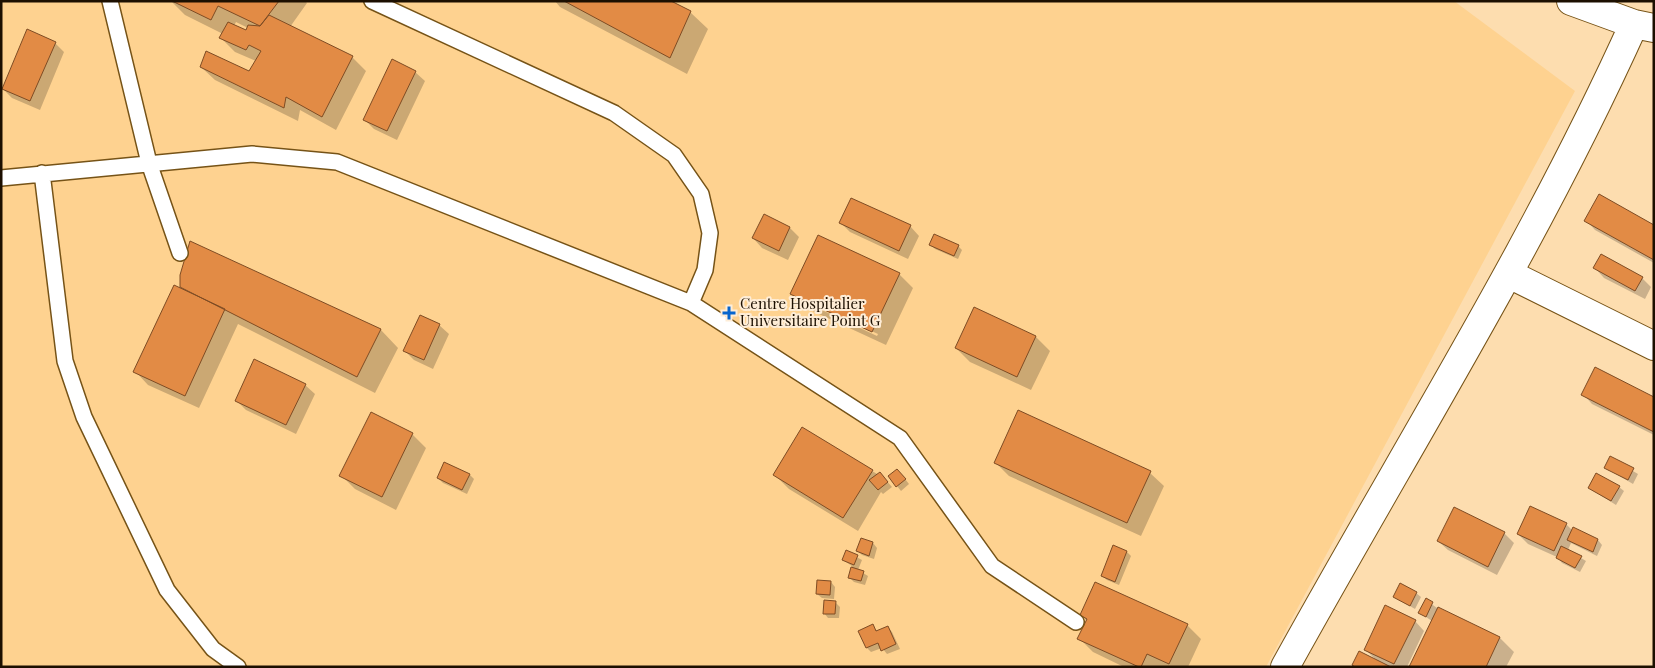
<svg xmlns="http://www.w3.org/2000/svg" width="1655" height="668" viewBox="0 0 1655 668" font-family="'Playfair Display',serif">
  <style>
    .built { fill: #fed290 }
    .shadow { fill: #0003; fill-rule: evenodd }
    .building { fill: #e28b45; stroke: #7e4c24 }
    .lines { fill: none; stroke-linecap: round; stroke-linejoin: round }
    .service-casing { stroke: #765317; stroke-width: 18 }
    .minor-casing { stroke: #765317; stroke-width: 30 }
    .service { stroke: #fff; stroke-width: 15 }
    .minor { stroke: #fff; stroke-width: 28 }
    .poi-dot { fill: #0665ce; stroke: #feedd7; stroke-width: 2 }
    .labels { text-anchor: middle; stroke-width: 4; stroke-linejoin: round; paint-order: stroke }
    .poi-label { font-size: 15px; fill: #1c0f00; stroke: #feedd7; text-anchor: start }
  </style>
  <rect width="100%" height="100%" fill="#fdddaf"/>
  <path class="built" d="M1 1H1454L1575 91 1266 667H1Z"/>
  <path class="shadow" d="M171 1H305L307 3 290 27 352 57 366 71 336 130 300 110 298 121 215 80 201 67 250 72 256 61 235 52 221 38 223 34 185 15ZM236 22 248 28 247 32 234 26Z
    M555 1H669L690 12 708 29 687 74 560 7Z
    M55 43 64 52 40 110 12 98 3 89Z
    M415 72 425 81 397 140 374 129 365 120Z
    M764 216 790 228 799 237 788 260 762 248 753 238Z
    M1586 220 1654 226V263L1595 230Z
    M841 223 910 226 919 236 908 259 850 232Z
    M191 243 381 330 398 348 375 393 238 324 199 408 148 385 135 371 185 291 181 287Z
    M930 244 958 246 962 250 958 259 935 249Z
    M1595 268 1642 278 1651 287 1645 299 1604 278Z
    M899 274 913 288 886 345 806 308 792 294ZM807 301 878 334 877 336 807 303Z
    M975 309 1036 337 1050 351 1031 390 970 362 956 348Z
    M439 325 449 334 433 369 414 360 405 351Z
    M305 385 315 394 296 434 246 410 236 400Z
    M1583 394 1654 398V435L1592 404Z
    M412 434 426 448 396 510 355 489 341 475Z
    M1611 458 1638 474 1633 484 1606 468Z
    M995 462 1150 473 1164 486 1141 536 1009 476Z
    M872 471 884 478 892 487 883 494 881 492 858 531 789 489 775 475Z
    M470 475 474 479 467 494 443 483 438 478Z
    M902 475 909 484 901 491 897 486Z
    M1619 487 1624 491 1616 505 1589 488Z
    M1566 524 1573 531V529L1598 540 1602 545 1597 556 1571 543 1568 550 1586 561 1580 572 1562 563 1557 557 1528 544 1518 534Z
    M1504 533 1514 543 1497 575 1448 550 1438 541Z
    M862 539 873 543 877 548 874 559 862 555 858 551Z
    M847 552 862 560 858 570 868 576 865 585 854 582 849 577 852 566 843 560Z
    M1127 552 1131 556 1119 585 1107 580 1102 576Z
    M831 582 835 587 834 599 822 598 817 594Z
    M1416 593 1421 597 1415 609 1394 597Z
    M1426 600 1437 608 1500 638 1514 652 1506 667H1411L1432 621 1420 613Z
    M835 602 840 607 839 618H828L824 613Z
    M1081 615 1187 625 1201 639 1188 667H1124L1093 652 1079 638 1087 621Z
    M1415 621 1424 631 1407 667H1355L1376 660 1365 649Z
    M872 625 878 632 888 627 892 632 900 649 887 654 882 648 871 652 867 648Z"/>
  <path class="building" d="M172 1H279L260 26 218 6 211 20Z
    M564 1H671L691 11 670 58Z
    M269 15 353 56 322 117 286 97 284 108 200 67 206 51 249 71 261 51 249 45 246 50 219 38 228 22 246 30 248 25 260 26Z
    M27 29 56 42 30 101 2 89Z
    M392 59 416 71 387 131 363 120Z
    M1599 194 1654 225V260L1584 221Z
    M851 198 911 225 899 251 839 223Z
    M764 214 790 227 779 251 752 238Z
    M934 234 959 245 954 256 929 245Z
    M818 235 900 273 872 332 790 294Z
    M190 241 381 329 357 377 180 287V275Z
    M1601 254 1643 277 1635 291 1593 268Z
    M174 285 225 309 185 396 133 372Z
    M974 307 1036 336 1017 377 955 348Z
    M420 315 440 324 424 360 403 351Z
    M254 359 306 384 286 425 235 401Z
    M1595 367 1654 397V432L1581 395Z
    M1018 410 1151 471 1127 523 994 463Z
    M371 412 413 433 382 497 339 476Z
    M802 427 873 470 843 518 773 475Z
    M1610 456 1634 468 1628 480 1604 468Z
    M444 462 470 474 462 490 437 478Z
    M897 469 906 479 896 487 888 476Z
    M880 472 888 482 878 490 869 480Z
    M1596 473 1620 486 1611 501 1588 488Z
    M1530 506 1567 523 1554 551 1517 534Z
    M1454 507 1505 532 1488 567 1437 541Z
    M1573 527 1598 539 1593 552 1567 540Z
    M861 538 873 542 869 556 856 551Z
    M1113 545 1127 551 1115 582 1101 576Z
    M1561 546 1582 556 1575 568 1556 558Z
    M846 550 858 555 854 565 842 560Z
    M851 567 864 571 861 581 848 578Z
    M817 580 831 581 830 595 816 594Z
    M1095 582 1188 624 1169 664 1147 654 1141 667H1139L1077 639 1087 619 1080 615Z
    M1400 583 1417 592 1410 606 1393 597Z
    M1426 598 1433 602 1426 617 1418 613Z
    M824 600 836 601 835 614H823Z
    M1385 605 1416 620 1394 664 1364 650Z
    M1438 607 1500 637 1486 667H1409Z
    M873 624 876 631 888 626 896 644 881 651 878 643 866 648 858 631Z
    M1359 651 1391 667H1355L1352 665Z"/>
  <g class="lines">
    <defs>
      <path id="service" d="M110 1 149 163 180 253
        M372 1 614 113 674 155 701 194 710 233 705 270 691 303
        M42 173 65 361 84 417 167 590 213 649 238 667
        M1 178 252 154 337 162 691 303 900 438 992 566 1076 622"/>
      <path id="minor" d="M1571 1 1634 24 1654 28
        M1509 274 1654 346
        M1285 667C1403 453 1534 246 1634 24"/>
    </defs>
    <use href="#service" class="service-casing"/>
    <use href="#minor" class="minor-casing"/>
    <use href="#service" class="service"/>
    <use href="#minor" class="minor"/>
  </g>
  <path class="poi-dot" d="M726.5 305.5h5v5h5v5h-5v5h-5v-5h-5v-5h5z"/>
  <g class="labels">
    <g class="poi-label">
      <text x="740" y="309">Centre Hospitalier<tspan x="740" dy="17">Universitaire Point G</tspan></text>
    </g>
  </g>
  <rect width="1655" height="668" fill="none" stroke="#1c0f00" stroke-width="5"/>
</svg>
